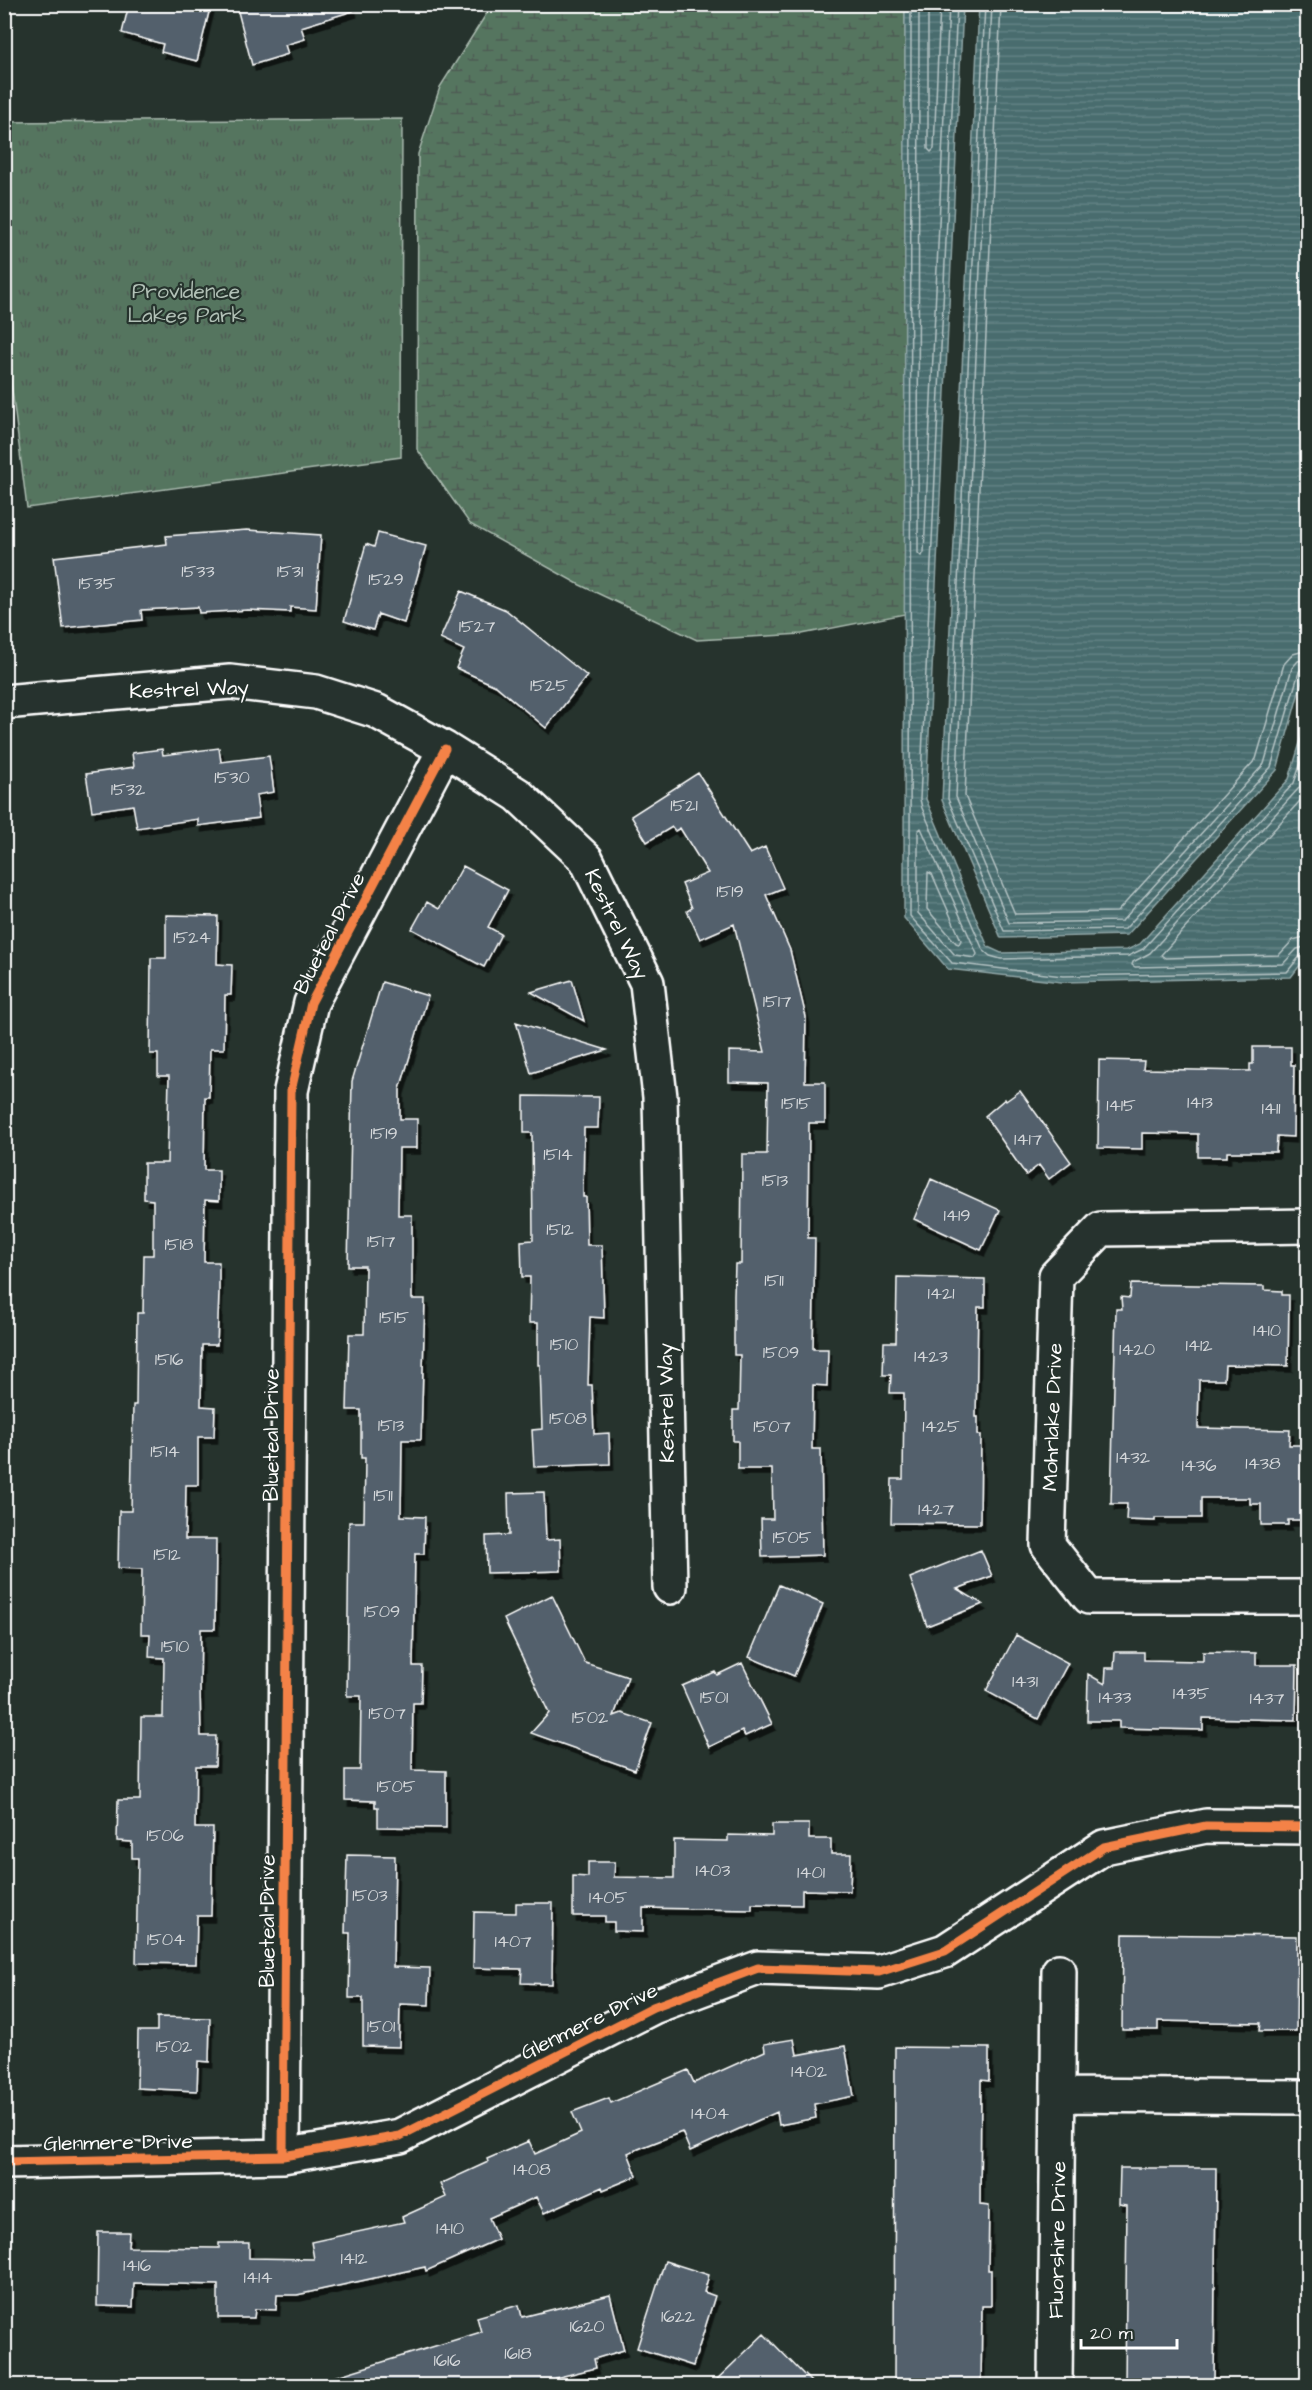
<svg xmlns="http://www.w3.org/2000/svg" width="1312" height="2390" viewBox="0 0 1312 2390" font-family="'Architects Daughter',sans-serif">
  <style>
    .grass { fill: url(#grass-tufts); stroke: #aabaaf; stroke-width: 1.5 }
    .wetland { fill: url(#wetland-marsh); stroke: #aabaaf; stroke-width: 1.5 }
    .water { fill: url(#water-rules); stroke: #91a7a8; stroke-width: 1.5 }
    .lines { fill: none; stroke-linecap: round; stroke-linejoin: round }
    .shore { stroke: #b6c4c5; stroke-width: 1.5 }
    .building { fill: #52606c; stroke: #fff; stroke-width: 1.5; filter: url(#shadow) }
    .street-casing { stroke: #fff; stroke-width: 38 }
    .street { stroke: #26332d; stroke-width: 33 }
    .cycleway-casing { stroke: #26332d; stroke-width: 13 }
    .cycleway { stroke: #f48246; stroke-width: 9 }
    .labels { text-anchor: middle; stroke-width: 4.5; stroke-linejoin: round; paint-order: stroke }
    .number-label { font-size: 18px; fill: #d4d7da }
    .park-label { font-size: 21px; fill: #b2c1b7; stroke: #26332d }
    .street-label { font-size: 21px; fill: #fff; stroke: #26332d }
  </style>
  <defs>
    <pattern id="grass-tufts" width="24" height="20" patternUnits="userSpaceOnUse" patternTransform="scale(1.5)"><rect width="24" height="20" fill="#54755f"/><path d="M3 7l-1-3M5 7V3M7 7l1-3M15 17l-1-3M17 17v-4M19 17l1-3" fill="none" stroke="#4f5c54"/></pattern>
    <pattern id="wetland-marsh" width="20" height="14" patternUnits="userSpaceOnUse" patternTransform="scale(1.5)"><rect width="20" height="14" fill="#54755f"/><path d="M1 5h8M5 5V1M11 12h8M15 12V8" fill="none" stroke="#4f5c54"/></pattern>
    <pattern id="water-rules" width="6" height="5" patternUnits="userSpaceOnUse" patternTransform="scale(1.5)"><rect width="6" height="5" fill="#486c6e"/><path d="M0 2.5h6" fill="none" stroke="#638284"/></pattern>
    <filter id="shadow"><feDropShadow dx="3.5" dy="6" stdDeviation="0" flood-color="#0009"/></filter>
  </defs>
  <rect width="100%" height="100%" fill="#26332d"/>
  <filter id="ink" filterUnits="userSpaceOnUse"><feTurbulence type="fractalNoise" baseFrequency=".0167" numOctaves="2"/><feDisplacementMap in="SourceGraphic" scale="12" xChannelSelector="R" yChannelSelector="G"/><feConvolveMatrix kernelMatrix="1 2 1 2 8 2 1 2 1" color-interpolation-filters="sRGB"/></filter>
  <g filter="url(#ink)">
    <path class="grass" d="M402 119 401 457 27 508 4 327 5 122Z"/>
    <path class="wetland" d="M492 5H905V614L802 634 697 640 580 585 470 524 417 449 418 154 440 87Z"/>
    <path class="water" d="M905 5H963L926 799 988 947 1001 953 1127 950 1140 944 1289 779 1307 720V956L1291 977 1062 982 948 969 904 918Z
      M979 5H1307V664L1277 770 1127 935 1001 938 942 800Z"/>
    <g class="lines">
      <path class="shore" d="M911 4 910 916 952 963 1063 976 1287 972 1301 955 1308 953
        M919 4 918 553 921 556 924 553 949 4
        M928 4V149L931 152 934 149 940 4
        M957 4 920 799 922 808 983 950 990 956 1001 959 1128 956 1143 949 1294 783 1308 742
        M985 4 948 799 1004 931 1125 929 1271 767 1299 672 1302 668 1308 667
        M992 4 956 797 1009 923 1122 921 1264 764 1292 668 1298 661 1308 659
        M1001 4 965 796 1015 914 1117 912 1256 759 1284 664 1293 654 1308 650
        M1308 769 1299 788 1150 953 1133 962 1132 965 1135 967 1283 964 1297 949 1308 946
        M1308 792 1161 955 1165 958 1279 955 1293 940 1308 936
        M921 828 977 954 975 958 955 955 918 913V831Z
        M928 872 932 874 961 940 959 944 956 943 927 909Z"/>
    </g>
    <path class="building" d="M129 4H211L197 61 161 52 163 44 122 33Z
      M236 4H352L353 11 301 27 305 39 285 45 288 54 252 65Z
      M247 530 321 535 316 609 290 607V612L248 610 199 613 198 607 141 610 142 620 63 628 54 557 167 544 166 536Z
      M378 533 426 546 404 623 378 614 373 630 344 621 366 544 374 547Z
      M461 591 506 610 587 676 546 728 496 686 456 668 464 650 440 639Z
      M219 748 221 762 269 756 274 792 256 795 259 818 198 826V819L137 828 133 805 92 811 86 774 134 767 132 753 162 749 163 755Z
      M698 773 750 854 765 847 783 888 766 895 790 950 806 1017 805 1082H825V1123H809L808 1238H815L813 1349H828L827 1386 813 1385 812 1449H821L823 1555 762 1557 761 1519H773L772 1469H738V1441H733V1410H739L740 1355H734V1295L735 1264H741L742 1154H767L768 1083 729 1082V1051L765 1052 734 924 700 939 687 911 692 908 682 884 708 873 680 828 675 831 672 827 647 842 631 816Z
      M463 866 508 890 488 927 501 934 484 967 412 929 427 902 439 909Z
      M166 915 218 916 217 964 232 965 231 995H225L224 1049H210L209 1097H205L204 1170H219V1201L205 1200 204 1262H219V1293L217 1345H202L201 1406 215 1407 214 1437H198V1485H186L185 1539H216L215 1629H201L200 1687 201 1736H216L215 1766H196L195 1828H213L211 1916H197L196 1964 136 1963 138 1858H132V1842L117 1841 118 1800H140L141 1717H163L164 1658 149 1657 150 1634H141L142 1569 118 1568 119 1511H131L133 1405H136L137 1313H143L144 1255H153V1200L144 1199V1163H167L169 1076H158V1054H150L151 958H166Z
      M572 980 584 1021 531 992Z
      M382 982 428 996 400 1089V1119H417V1148H399L398 1215H412V1299H425L421 1440H402L401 1516 425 1517 424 1554H415L413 1666H422L421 1703H413L412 1770 446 1771V1828L378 1827V1807H375V1801L345 1800V1770H360L361 1696H347L349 1522H364L365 1458H361V1410H347L349 1334H364L365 1266H348L352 1081Z
      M516 1022 607 1050 531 1073Z
      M1253 1047H1291V1065H1294L1293 1137 1277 1136 1276 1152H1227V1157H1198V1134L1142 1133V1149L1098 1148 1099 1060 1144 1061 1143 1069 1250 1071V1064H1253Z
      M1020 1091 1071 1162 1049 1179 1039 1165 1026 1175 985 1116 1005 1099 1006 1101Z
      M524 1096 599 1097 598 1128H584L583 1197H586L587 1245H602L604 1318 590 1317 588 1385H592L594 1434 609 1433 610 1464 534 1467 532 1430 542 1429 540 1365H538V1323H529L530 1277H522L521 1241 533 1240 532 1133H524Z
      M931 1179 1000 1210 981 1250 914 1219Z
      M897 1277 985 1279V1307H978L976 1417H978V1435H981L980 1524 891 1523 892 1479H903L904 1393H890L891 1375H883L884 1342H896Z
      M1131 1284 1264 1286V1290L1282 1291V1295H1289L1288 1366 1225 1365 1224 1380H1199L1198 1428 1290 1430 1289 1445H1308V1520H1288V1525H1261V1504H1250V1498H1201V1518H1155V1521L1126 1520 1127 1504H1111L1116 1309H1122L1121 1297 1130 1298Z
      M544 1492 546 1540 560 1539 561 1571 487 1573 486 1536 509 1535 508 1493Z
      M981 1550 992 1576 957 1589 983 1604 927 1626 910 1578Z
      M779 1585 823 1604 794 1676 749 1657Z
      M552 1595 585 1663 628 1677 614 1716 622 1713 652 1723 635 1770 531 1733 549 1713 504 1619Z
      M1016 1635 1068 1663 1038 1719 986 1691Z
      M1115 1652H1144V1660L1203 1661V1652L1256 1653V1665H1297L1296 1720 1203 1718V1730L1119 1728V1721H1087L1088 1674 1105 1684 1106 1668H1114Z
      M742 1663 772 1724 745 1736 742 1731 709 1747 682 1686 715 1672 717 1675Z
      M772 1824H809V1839H831V1854H851L850 1891 802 1890V1905L752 1904V1910L643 1908V1932L614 1931V1922H605V1916H573V1876L588 1877V1862H615L614 1877 674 1878V1840L728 1841V1835L772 1836Z
      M347 1855 395 1856 393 1967 430 1968 429 2005 400 2004 399 2047 363 2046V1998H349L350 1933H345Z
      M516 1903H553L552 1984 521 1983 522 1969 473 1968 474 1912 516 1913Z
      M1123 1934 1297 1936 1296 2031H1260L1261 2023 1158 2021V2030H1122Z
      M157 2017 210 2018 209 2062 198 2061 197 2091 137 2088 138 2031H157Z
      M794 2039 797 2055 845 2046 854 2096 814 2104 816 2118 779 2125 777 2112 690 2151 682 2132 628 2153 637 2176 603 2190 602 2187 544 2213 536 2197 489 2218 498 2239 426 2271 425 2267 297 2295H277L276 2310 255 2309 254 2318H218V2285L134 2283 133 2307 97 2306 98 2232H129L128 2247 219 2248V2243H249V2258L314 2259 311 2242 404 2222 402 2217 446 2197 440 2184 488 2162 487 2159 529 2141 535 2154 581 2133 572 2112 609 2098 611 2103 688 2070 694 2083 765 2051 764 2044Z
      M895 2047 989 2048V2081L981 2080 980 2205 989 2206 988 2270H991V2306H982L981 2385H894Z
      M1120 2168H1216L1214 2385H1125L1127 2205 1119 2204Z
      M665 2261 709 2275 704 2292 715 2296 693 2366 637 2348Z
      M610 2295 624 2350 594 2359 596 2368 555 2378 557 2385H328L327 2379 481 2332 477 2317 519 2305 522 2317Z
      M764 2334 814 2385H711Z"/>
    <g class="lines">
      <defs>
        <path id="street" d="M4 702 230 682 316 692 376 711 445 749 518 795 586 859 647 983 660 1097 670 1587
          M1308 1226 1101 1229 1056 1276 1048 1545 1089 1597H1308
          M1058 2095 1308 2097
          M283 2156 291 1091 311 1003 445 749
          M4 2162 283 2156 400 2136 653 2007 758 1968 879 1972 945 1951 1104 1847 1206 1826 1308 1827
          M1055 2386 1059 1971"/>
      </defs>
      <use href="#street" class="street-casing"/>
      <use href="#street" class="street"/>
      <defs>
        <path id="cycleway" d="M283 2156 291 1091 311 1003 445 749
          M4 2162 283 2156 400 2136 653 2007 758 1968 879 1972 945 1951 1104 1847 1206 1826 1308 1827"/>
      </defs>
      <use href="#cycleway" class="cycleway-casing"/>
      <use href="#cycleway" class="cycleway"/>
    </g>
  </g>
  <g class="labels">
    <g class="number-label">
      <text x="198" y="577">1533</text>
      <text x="290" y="577">1531</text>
      <text x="386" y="585">1529</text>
      <text x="97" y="589">1535</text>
      <text x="477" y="632">1527</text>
      <text x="549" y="691">1525</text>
      <text x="232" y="783">1530</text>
      <text x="128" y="795">1532</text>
      <text x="684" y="811">1521</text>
      <text x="730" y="897">1519</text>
      <text x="192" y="943">1524</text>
      <text x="777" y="1007">1517</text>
      <text x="1200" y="1108">1413</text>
      <text x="796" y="1109">1515</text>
      <text x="1121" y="1111">1415</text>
      <text x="1271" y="1114">1411</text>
      <text x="384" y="1139">1519</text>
      <text x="1028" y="1145">1417</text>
      <text x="558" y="1160">1514</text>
      <text x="775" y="1186">1513</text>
      <text x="957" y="1221">1419</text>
      <text x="560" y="1235">1512</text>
      <text x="381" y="1247">1517</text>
      <text x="179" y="1250">1518</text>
      <text x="774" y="1286">1511</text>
      <text x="941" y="1299">1421</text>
      <text x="394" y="1323">1515</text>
      <text x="1267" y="1336">1410</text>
      <text x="564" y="1350">1510</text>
      <text x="1199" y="1351">1412</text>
      <text x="1137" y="1355">1420</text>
      <text x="781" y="1358">1509</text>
      <text x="931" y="1362">1423</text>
      <text x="169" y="1365">1516</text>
      <text x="568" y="1424">1508</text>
      <text x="391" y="1431">1513</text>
      <text x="772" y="1432">1507</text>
      <text x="941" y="1432">1425</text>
      <text x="165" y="1457">1514</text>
      <text x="1133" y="1463">1432</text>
      <text x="1263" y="1469">1438</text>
      <text x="1199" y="1471">1436</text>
      <text x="383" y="1501">1511</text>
      <text x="936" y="1515">1427</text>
      <text x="792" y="1543">1505</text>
      <text x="167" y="1560">1512</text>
      <text x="382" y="1617">1509</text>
      <text x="175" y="1652">1510</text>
      <text x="1025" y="1687">1431</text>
      <text x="1191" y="1699">1435</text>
      <text x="714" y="1703">1501</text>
      <text x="1115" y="1703">1433</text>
      <text x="1267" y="1704">1437</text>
      <text x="387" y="1719">1507</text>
      <text x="590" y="1723">1502</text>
      <text x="396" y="1792">1505</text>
      <text x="165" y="1841">1506</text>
      <text x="713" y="1876">1403</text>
      <text x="811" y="1878">1401</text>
      <text x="370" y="1901">1503</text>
      <text x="608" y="1903">1405</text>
      <text x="166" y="1945">1504</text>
      <text x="513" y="1947">1407</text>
      <text x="381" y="2032">1501</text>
      <text x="174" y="2052">1502</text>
      <text x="809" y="2077">1402</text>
      <text x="710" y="2119">1404</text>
      <text x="532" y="2175">1408</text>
      <text x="450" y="2234">1410</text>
      <text x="354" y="2264">1412</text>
      <text x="137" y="2271">1416</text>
      <text x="258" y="2283">1414</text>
      <text x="678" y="2322">1622</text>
      <text x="587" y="2332">1620</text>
      <text x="518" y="2359">1618</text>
      <text x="447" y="2366">1616</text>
    </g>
    <g class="park-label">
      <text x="186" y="298">Providence<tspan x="186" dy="24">Lakes Park</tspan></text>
    </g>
    <g class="street-label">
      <text transform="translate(189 689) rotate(-2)" y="7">Kestrel Way</text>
      <text transform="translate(617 924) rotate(64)" y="7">Kestrel Way</text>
      <text transform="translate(329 933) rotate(-63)" y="7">Blueteal Drive</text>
      <text transform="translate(666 1403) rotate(-91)" y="7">Kestrel Way</text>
      <text transform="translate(1052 1417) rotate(-88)" y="7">Mohrlake Drive</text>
      <text transform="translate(271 1435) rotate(-90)" y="7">Blueteal Drive</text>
      <text transform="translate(267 1921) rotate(-90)" y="7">Blueteal Drive</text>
      <text transform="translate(589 2021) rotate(-26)" y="7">Glenmere Drive</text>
      <text transform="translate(118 2142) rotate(-1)" y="7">Glenmere Drive</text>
      <text transform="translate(1057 2240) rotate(-89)" y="7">Fluorshire Drive</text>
    </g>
  </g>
  <rect width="1312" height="2390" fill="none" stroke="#26332d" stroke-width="24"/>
  <rect x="12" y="12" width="1288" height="2366" fill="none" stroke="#fff" stroke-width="2" filter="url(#ink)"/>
  <path d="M1081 2339v9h96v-9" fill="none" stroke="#ffffff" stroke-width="3"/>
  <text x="1090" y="2339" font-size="18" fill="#ffffff" stroke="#26332d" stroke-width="4.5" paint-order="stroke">20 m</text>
</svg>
